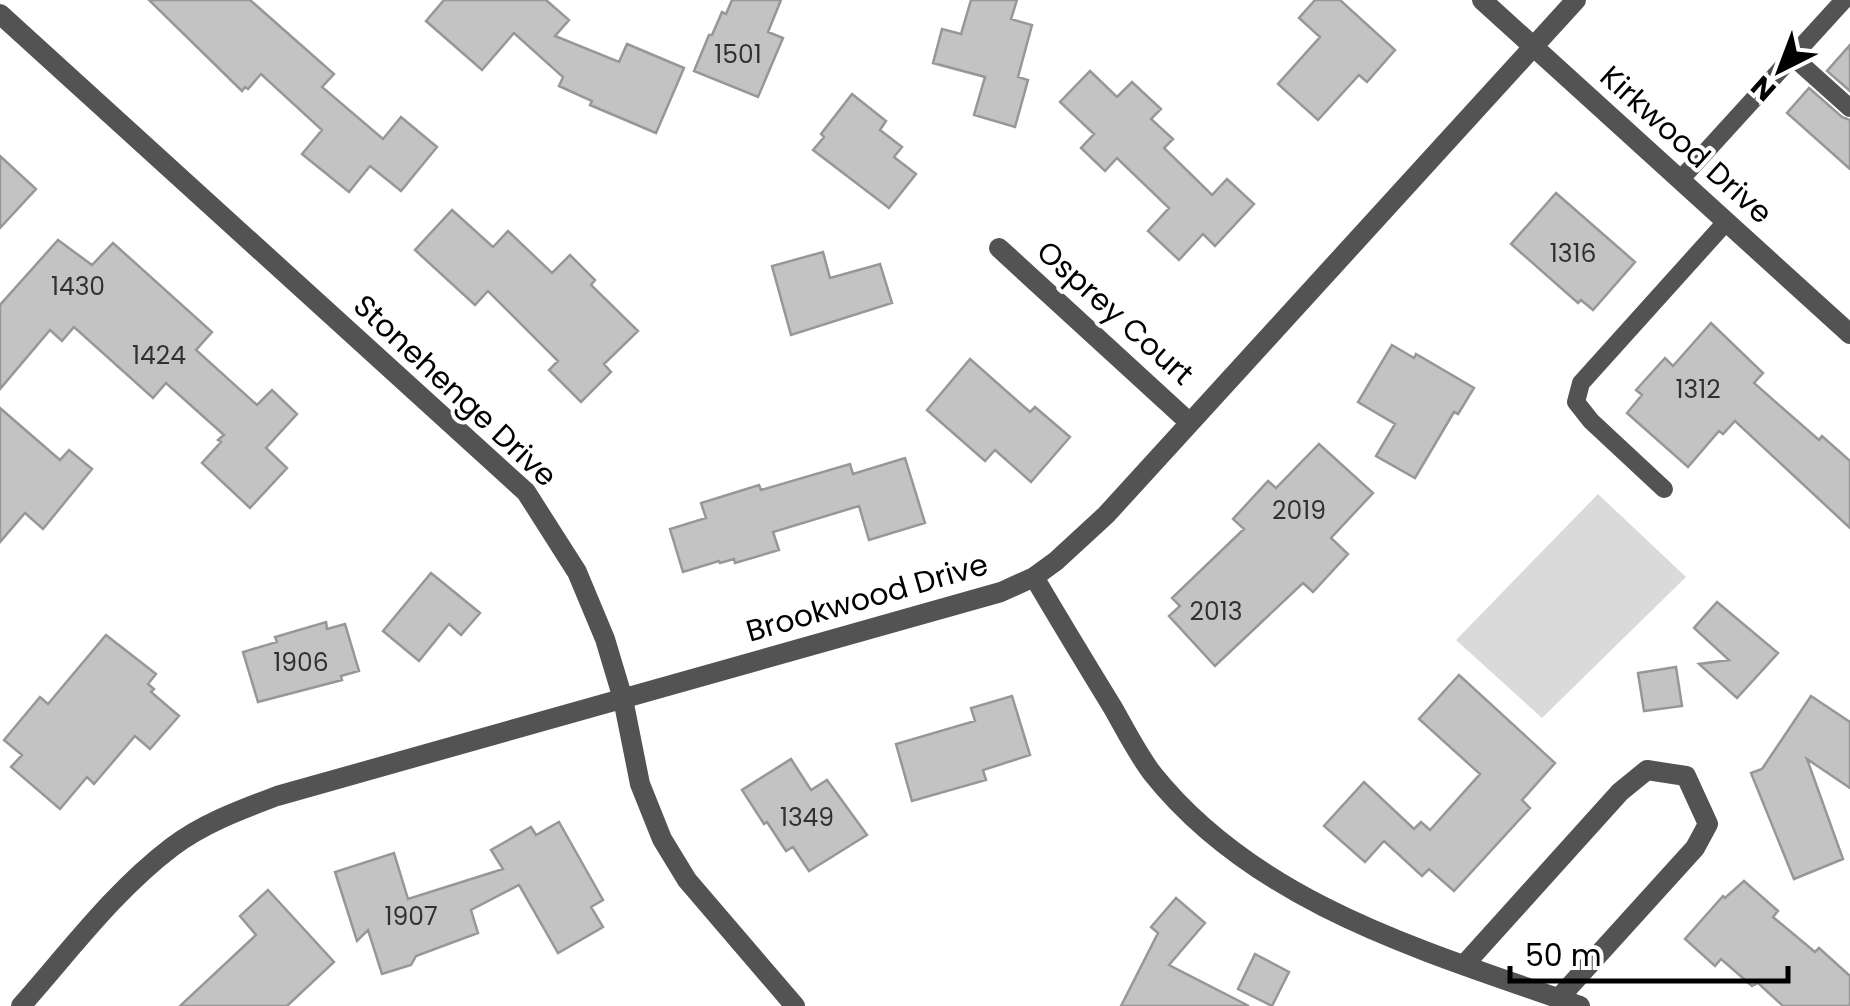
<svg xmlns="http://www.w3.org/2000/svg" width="1850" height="1006" viewBox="0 0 1850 1006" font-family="Poppins,sans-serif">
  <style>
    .grass { fill: #dadada }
    .building { fill: #c3c3c3; stroke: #979797; stroke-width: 2.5 }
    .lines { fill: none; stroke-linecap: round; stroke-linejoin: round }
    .service { stroke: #535353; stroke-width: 18 }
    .minor { stroke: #535353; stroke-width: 20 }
    .labels { text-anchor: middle; stroke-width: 8; stroke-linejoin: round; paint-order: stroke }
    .number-label { font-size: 25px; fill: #313131 }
    .street-label { font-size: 30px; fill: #000; stroke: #fff }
  </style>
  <rect width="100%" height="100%" fill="#fff"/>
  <path class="grass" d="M1598 494 1686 577 1542 718 1456 640Z"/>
  <path class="building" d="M149 0H250L334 74 322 87 383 139 401 117 437 147 401 191 370 166 349 192 302 154 322 130 261 74 248 89 245 87 242 91Z
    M444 0H546L569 20 555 36 619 62 627 44 684 68 656 133 590 105 592 101 559 86 563 77 514 33 482 70 426 21Z
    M732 0H781L768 32 783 38 758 97 694 71 709 35H712L722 12 726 14Z
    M971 0H1017L1011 19 1032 25 1018 77 1028 80 1015 127 974 115 985 77 933 63 942 29 961 34Z
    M1315 0H1340L1395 50 1367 82 1359 75 1318 120 1278 84 1320 37 1299 18Z
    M1850 45V91L1827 71Z
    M1090 71 1117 97 1132 82 1161 109 1151 119 1173 139 1164 148 1212 195 1227 179 1254 204 1215 246 1203 234 1179 260 1148 231 1169 208 1117 158 1105 171 1081 148 1094 134 1060 102Z
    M1809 88 1842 117 1850 120V169L1787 113Z
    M852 94 886 121 880 130 902 147 894 157 916 174 889 208 813 150 824 137 821 134Z
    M0 156 36 189 0 228Z
    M1556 193 1635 262 1593 310 1581 300 1578 303 1511 244Z
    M452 210 493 247 508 231 552 273 570 255 595 280 591 285 638 331 604 364 611 372 581 402 549 370 558 361 488 291 475 305 415 250Z
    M58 240 92 265 113 243 212 332 196 350 257 405 272 390 297 414 266 448 287 468 250 508 202 463 221 442 218 440 224 435 166 383 153 398 74 327 62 341 50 330 0 389V305Z
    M823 252 830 278 880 264 892 303 791 335 772 266Z
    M1711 323 1763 373 1754 383 1819 440 1822 436 1850 461V528L1735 421 1723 434 1719 431 1688 467 1627 413 1642 395 1636 390 1665 358 1673 366Z
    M1392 345 1414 358 1416 354 1474 388 1458 414 1454 412 1415 478 1376 456 1395 424 1358 402Z
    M970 359 1030 412 1035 407 1070 437 1031 482 995 450 985 461 927 410Z
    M0 408 60 460 69 450 92 469 43 529 25 513 0 542Z
    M1319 444 1373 493 1331 538 1348 554 1313 592 1303 583 1215 666 1169 616 1180 606 1172 598 1244 529 1233 519 1268 481 1276 488Z
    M905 458 925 523 869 540 859 506 773 532 779 550 735 563 734 559 720 563 719 561 683 572 670 529 706 518 701 503 759 485 761 490 850 464 853 474Z
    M431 573 480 613 461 635 449 624 419 661 383 631Z
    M1717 602 1778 653 1737 698 1699 664 1729 660 1694 628Z
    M326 622 327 629 345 624 359 671 341 676 342 680 258 702 243 652 277 642 275 637Z
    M106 635 156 674 148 684 154 689 151 692 179 716 150 749 135 736 94 784 87 777 60 809 11 767 22 755 4 740 40 697 48 704Z
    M1676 667 1682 706 1644 711 1638 673Z
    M1459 675 1555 763 1522 800 1530 808 1454 891 1429 869 1422 876 1384 841 1365 862 1324 826 1364 782 1414 829 1421 822 1430 830 1480 774 1419 719Z
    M1012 696 1030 755 983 770 986 780 912 801 896 744 975 721 971 708Z
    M1811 696 1850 722V788L1807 759 1843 859 1794 879 1751 773 1762 769Z
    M791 759 811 790 827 780 867 835 809 871 793 847 786 851 767 822 764 824 742 790Z
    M559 822 603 900 591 907 603 927 558 953 519 885 471 910 478 933 416 956 411 965 382 974 368 930 357 941 335 872 394 853 408 899 503 869 491 850 531 827 536 835Z
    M1744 881 1778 911 1773 917 1815 952 1819 948 1850 976V1006H1783L1758 983 1752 986 1721 959 1715 966 1685 939 1723 896 1725 898Z
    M268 890 334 962 287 1006H180L256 935 240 916Z
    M1176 898 1205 923 1169 965 1249 1006H1121L1158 933 1151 927Z
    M1255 954 1289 972 1272 1006 1238 989Z"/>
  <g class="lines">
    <path class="service" d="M1793 57 1850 108
      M1680 180 1844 0
      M1664 489 1591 421 1576 402 1581 383 1726 222"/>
    <path class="minor" d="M1482 0 1850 334
      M0 14 526 492 577 572 605 639 623 699 640 784 662 839 687 880 795 1006
      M999 248 1190 423
      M1034 577C1060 621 1086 664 1113 708 1125 729 1137 753 1152 773 1257 905 1428 952 1580 1006
      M1464 965 1620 792 1647 770 1686 776 1708 824 1695 848 1559 998
      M21 1006C69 952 114 891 172 847 204 823 240 810 277 796L1001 592 1034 577 1056 561 1106 515 1576 0"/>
  </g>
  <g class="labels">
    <g class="number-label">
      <text x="738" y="63">1501</text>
      <text x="1573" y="262">1316</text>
      <text x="78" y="295">1430</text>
      <text x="159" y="364">1424</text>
      <text x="1698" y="398">1312</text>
      <text x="1299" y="519">2019</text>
      <text x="1216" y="620">2013</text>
      <text x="301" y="671">1906</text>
      <text x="807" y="826">1349</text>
      <text x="411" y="925">1907</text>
    </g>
    <g class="street-label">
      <text transform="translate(1686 145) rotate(42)" y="10">Kirkwood Drive</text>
      <text transform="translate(1115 313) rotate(42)" y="10">Osprey Court</text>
      <text transform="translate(455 391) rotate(43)" y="10">Stonehenge Drive</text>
      <text transform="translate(867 598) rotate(-16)" y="10">Brookwood Drive</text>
    </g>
  </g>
  <g transform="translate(1780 70) rotate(222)" stroke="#ffffff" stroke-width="8" paint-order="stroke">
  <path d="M0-8L18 38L0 25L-18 38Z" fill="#000000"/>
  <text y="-15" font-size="28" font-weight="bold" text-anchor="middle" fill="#000000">N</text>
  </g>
  <path d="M1510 966v15h278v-15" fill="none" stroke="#000000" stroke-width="5"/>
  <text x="1525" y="966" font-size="30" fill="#000000" stroke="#ffffff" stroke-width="8" paint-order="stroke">50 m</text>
</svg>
